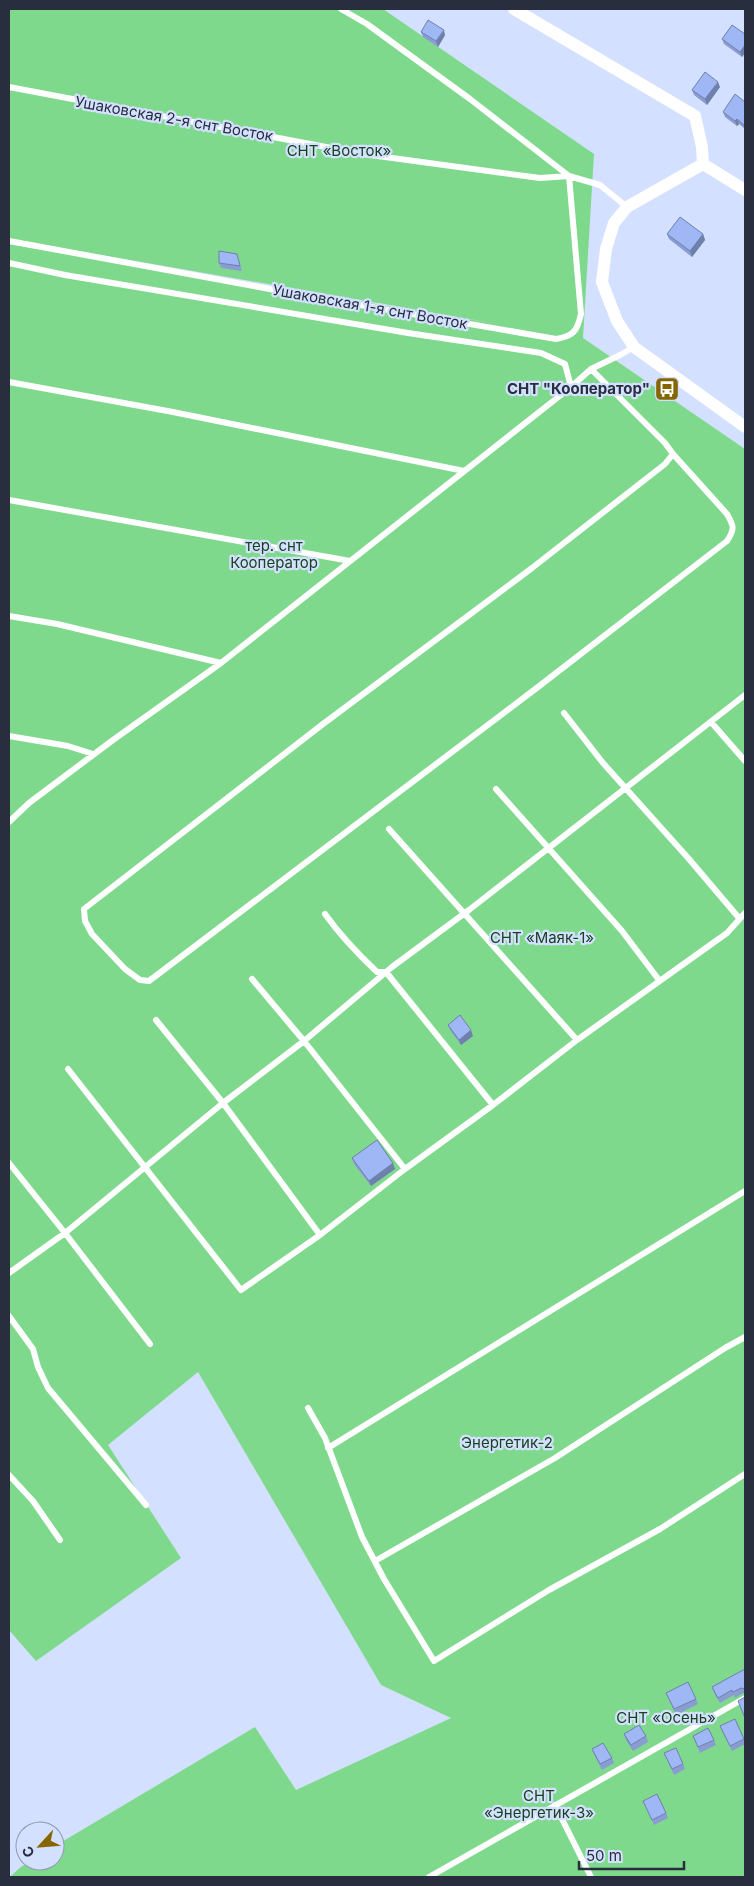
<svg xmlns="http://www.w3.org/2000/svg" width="754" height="1886" viewBox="0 0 754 1886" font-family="Inter,sans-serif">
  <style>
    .green { fill: #7fd98c }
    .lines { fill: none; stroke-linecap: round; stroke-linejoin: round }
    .lane { stroke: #fff; stroke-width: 6 }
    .street { stroke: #fff; stroke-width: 12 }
    .wall { fill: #899dd3 }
    .shaded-wall { fill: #6f80ac }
    .building { fill: #9fb7f5; stroke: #6f80ac }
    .labels { text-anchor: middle; stroke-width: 4.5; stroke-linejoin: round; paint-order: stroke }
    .street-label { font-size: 15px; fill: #282e3d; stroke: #d3e0ff }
    .park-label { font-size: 15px; fill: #184120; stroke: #d3e0ff }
    .poi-label { font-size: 15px; font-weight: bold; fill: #282e3d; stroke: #d3e0ff; text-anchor: end }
  </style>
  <rect width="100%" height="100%" fill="#d3e0ff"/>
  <path class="green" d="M9 9H383L594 154 583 338 745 449V1877H10C28 1859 30 1861 55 1861V1846L255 1727 296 1790 451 1718 381 1685 198 1372 108 1445 181 1558 36 1661 9 1630V244L498 324 9 239Z"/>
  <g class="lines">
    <path class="lane" d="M9 87 363 154 540 178 569 176 600 185 627 207
      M9 241 297 294 556 339C573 336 577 332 581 314L569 176 470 99 367 24 341 9
      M9 263 65 275 408 333 541 353 565 364 571 387
      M591 369 665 443 673 454 665 464 532 568 323 724 84 909 85 921 92 934 125 969 140 980 149 981 538 687 727 541C735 529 734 526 727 514L673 454
      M9 382 173 412 464 471
      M9 500 350 561
      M9 616 57 624 221 663
      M564 713 603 763 689 859 739 918
      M711 722 745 761
      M9 736 68 746 93 754
      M496 789 622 931 659 980
      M9 822 29 803 113 740 221 663 571 387 591 369 620 355 634 347
      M389 829 577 1040
      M325 914C340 935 358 954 377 972H386L493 1105
      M252 979 304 1041 405 1169
      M156 1020 223 1103 320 1235
      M68 1069 241 1290 320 1235 405 1169 493 1105 577 1040 727 933 745 913
      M9 1163 65 1233 150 1344
      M9 1273 65 1233 223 1103 304 1041 392 967 469 910 745 695
      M9 1316 33 1349 38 1367 48 1388 146 1505
      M308 1408 325 1438 362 1537 384 1579 434 1661 549 1590 660 1529 745 1474
      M328 1448 745 1191
      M9 1475 33 1501 60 1540
      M375 1561 555 1458 725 1348 745 1337
      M555 1805 591 1877
      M429 1877 745 1698"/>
    <path class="street" d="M514 9 695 116 702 147 703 164 627 207 614 223 606 249 602 282 617 321 634 347 745 427
      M703 164 745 190"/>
  </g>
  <path class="wall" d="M421 32 445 35 438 47 423 37Z
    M745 34V53L742 57 724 44 722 39Z
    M720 87 707 105 694 95 692 90Z
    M745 102V129L739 124 737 126 725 117 723 112Z
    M667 234H703L705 240 692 257 669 239Z
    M237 254 242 271 221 268 219 263Z
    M448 1025 473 1036 461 1045 450 1030Z
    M352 1158 395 1169 371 1186 354 1164Z
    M745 1669V1694L743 1693 735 1698 734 1695 720 1703 714 1693 712 1687Z
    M666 1693 696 1699 698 1704 676 1715Z
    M720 1726 744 1739 745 1744 732 1751Z
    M624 1734 646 1736 648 1742 633 1751 626 1740Z
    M693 1736 714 1740 716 1745 700 1753Z
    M592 1749 612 1758 614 1763 602 1770 594 1754Z
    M664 1753 683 1764 685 1769 674 1775Z
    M643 1801 666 1813 668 1818 654 1825Z"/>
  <path class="shaded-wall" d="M444 30 445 35 438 47 436 41Z
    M745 45V53L742 57 740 52Z
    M718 82 720 87 707 105 705 99Z
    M737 119 739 124 737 126 735 121Z
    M703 234 705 240 692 257 690 251Z
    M471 1030 473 1036 461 1045 459 1040Z
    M393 1163 395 1169 371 1186 369 1181Z"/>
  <path class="building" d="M428 20 444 30 436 41 421 32Z
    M732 25 745 34V45L740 52 722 39Z
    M705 72 718 82 705 99 692 90Z
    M735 94 745 102V126L737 119 735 121 723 112Z
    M680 217 703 234 690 251 667 234Z
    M219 251 237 254 240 266 219 263Z
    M460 1015 471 1030 459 1040 448 1025Z
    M377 1140 393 1163 369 1181 352 1158Z
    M745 1669V1689L741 1688 733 1692 732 1690 718 1698 712 1687Z
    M688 1682 696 1699 674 1709 666 1693Z
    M745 1697V1718L738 1701Z
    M735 1719 744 1739 730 1746 720 1726Z
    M639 1725 646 1736 631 1745 624 1734Z
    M708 1728 714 1740 698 1747 693 1736Z
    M603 1743 612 1758 600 1764 592 1749Z
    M676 1748 683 1764 672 1769 664 1753Z
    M657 1794 666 1813 652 1820 643 1801Z"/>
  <defs>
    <symbol id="bus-square" viewBox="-11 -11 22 22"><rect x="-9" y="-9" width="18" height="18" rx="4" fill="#856600" stroke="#d3e0ff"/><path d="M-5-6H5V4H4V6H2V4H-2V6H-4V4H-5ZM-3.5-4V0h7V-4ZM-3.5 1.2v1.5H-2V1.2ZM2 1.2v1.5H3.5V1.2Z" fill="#fff"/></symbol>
  </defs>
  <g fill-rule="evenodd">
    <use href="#bus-square" x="653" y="375" width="28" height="28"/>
  </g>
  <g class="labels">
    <g class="street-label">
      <text transform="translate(174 119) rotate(10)" y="5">Ушаковская 2-я снт Восток</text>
      <text transform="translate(370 307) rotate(10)" y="5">Ушаковская 1-я снт Восток</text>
    </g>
    <g class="park-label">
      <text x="339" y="156">СНТ «Восток»</text>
      <text x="274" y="551">тер. снт<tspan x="274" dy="17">Кооператор</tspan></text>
      <text x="542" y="943">СНТ «Маяк-1»</text>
      <text x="507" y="1448">Энергетик-2</text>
      <text x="666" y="1723">СНТ «Осень»</text>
      <text x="539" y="1801">СНТ<tspan x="539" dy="17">«Энергетик-3»</tspan></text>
    </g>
    <g class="poi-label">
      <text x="650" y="394">СНТ "Кооператор"</text>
    </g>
  </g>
  <rect width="754" height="1886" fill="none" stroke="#282e3d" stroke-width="20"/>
  <g transform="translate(40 1846) rotate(244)"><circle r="24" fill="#d3e0ff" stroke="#8f99b1"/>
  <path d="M0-4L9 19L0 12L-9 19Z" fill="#856600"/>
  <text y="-8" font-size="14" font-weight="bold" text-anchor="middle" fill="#282e3d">С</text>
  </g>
  <path d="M579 1861v8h105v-8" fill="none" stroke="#282e3d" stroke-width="2.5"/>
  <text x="586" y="1861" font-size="15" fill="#282e3d" stroke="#d3e0ff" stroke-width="4" paint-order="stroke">50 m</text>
</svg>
